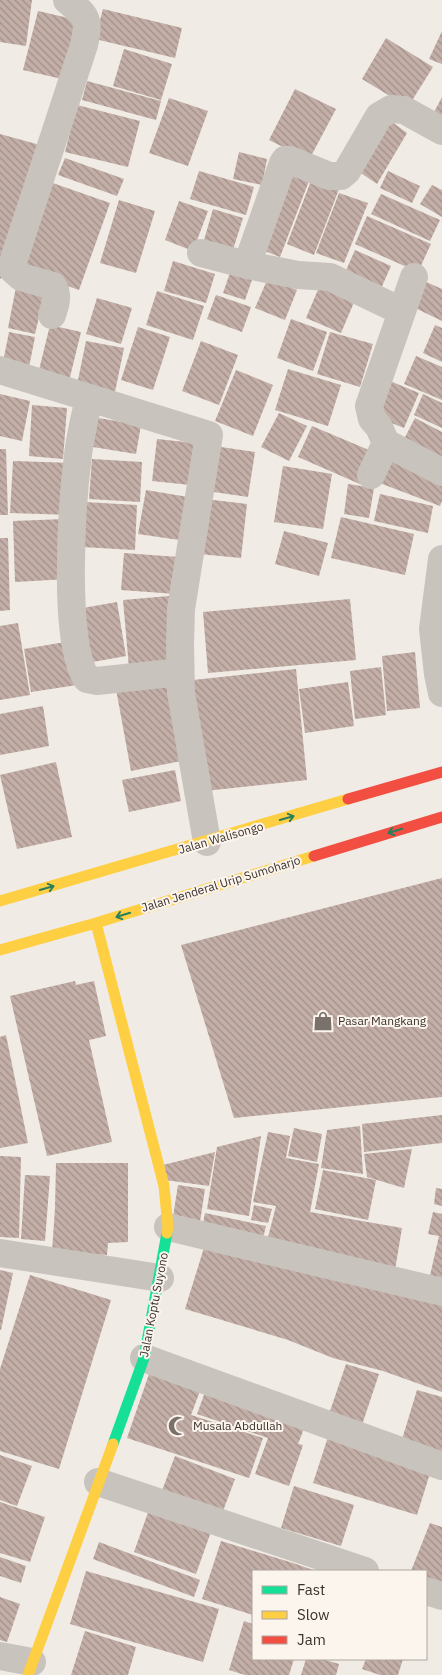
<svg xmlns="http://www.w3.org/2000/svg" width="442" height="1675" viewBox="0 0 442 1675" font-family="'IBM Plex Sans',sans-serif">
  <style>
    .building { fill: url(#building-back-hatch) }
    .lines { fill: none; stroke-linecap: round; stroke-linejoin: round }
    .street { stroke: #c9c3be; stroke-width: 28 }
    .fast { stroke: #16e098; stroke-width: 11 }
    .slow { stroke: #ffcf43; stroke-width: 11 }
    .jam { stroke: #f24e42; stroke-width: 11 }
    .oneway { stroke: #2a7f5c }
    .labels { text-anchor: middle; stroke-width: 4; stroke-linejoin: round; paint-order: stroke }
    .street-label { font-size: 12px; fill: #3b302b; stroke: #fbf5ee }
    .poi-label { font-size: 12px; fill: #3b302b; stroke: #fbf5ee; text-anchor: start }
  </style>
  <defs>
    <pattern id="building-back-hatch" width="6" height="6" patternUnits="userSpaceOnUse" patternTransform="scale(1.25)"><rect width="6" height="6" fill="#c3afa7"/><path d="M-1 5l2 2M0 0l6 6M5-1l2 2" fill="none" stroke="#a08f88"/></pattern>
  </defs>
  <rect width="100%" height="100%" fill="#f0ebe5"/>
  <path class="building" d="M0 0H32L26 46 0 42Z
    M103 9 182 28 175 58 95 39Z
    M38 11 77 20 62 79 23 70Z
    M442 31V64L429 59Z
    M386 38 433 67 408 107 362 79Z
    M124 49 172 64 161 100 113 86Z
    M87 81 161 101 156 120 82 100Z
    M295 89 336 109 309 160 269 140Z
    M442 97V118L433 114Z
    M169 98 208 111 188 166 149 153Z
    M77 105 140 121 128 167 65 152Z
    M388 119 407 133 377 184 358 171Z
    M0 134 40 145 1 279 0 278Z
    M239 152 267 159 262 185 233 179Z
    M65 158 124 179 117 196 58 175Z
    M288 164 312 173 280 257 257 248Z
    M199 171 254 187 246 215 190 199Z
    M388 171 420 186 412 203 380 188Z
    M312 178 339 189 314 255 287 244Z
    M47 181 110 203 79 290 16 268Z
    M432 185 442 190V217L420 204Z
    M339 193 368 203 344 263 316 253Z
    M381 194 440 220 430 241 371 214Z
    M119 200 155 211 136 273 100 263Z
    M179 201 208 211 193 251 165 240Z
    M213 209 243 218 231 256 202 247Z
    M367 216 431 244 418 272 355 244Z
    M355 250 391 266 379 293 343 277Z
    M173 261 215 274 206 303 164 291Z
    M232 267 254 274 245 300 223 293Z
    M268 278 297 290 285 320 255 308Z
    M422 280 442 289V321L409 305Z
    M17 282 46 288 35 334 8 328Z
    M320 285 355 300 341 333 306 318Z
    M157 291 204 306 193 340 146 325Z
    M216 295 251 307 242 332 207 319Z
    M97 298 132 308 121 344 86 334Z
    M291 319 327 332 313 371 277 358Z
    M50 325 81 332 69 381 38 374Z
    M435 325 442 328V362L423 353Z
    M138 327 170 337 153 390 121 380Z
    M9 332 35 337 29 367 3 362Z
    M330 332 373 344 360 387 317 374Z
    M86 341 124 348 115 392 77 385Z
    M201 341 238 355 219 405 182 391Z
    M416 356 442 367V400L404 384Z
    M288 369 341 385 328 426 275 410Z
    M236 370 273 385 253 436 215 421Z
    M390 381 419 393 404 428 374 416Z
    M0 394 30 401 22 441 0 436Z
    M423 394 442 403V428L414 415Z
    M32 405 67 408 63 459 29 456Z
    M279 413 307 426 289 461 261 447Z
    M98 418 141 425 136 454 93 447Z
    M415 418 442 432V467L401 445Z
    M312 426 376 453 362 485 298 457Z
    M157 439 204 444 200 486 152 481Z
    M214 446 255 452 248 497 207 491Z
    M0 449H6L8 515H0Z
    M387 457 442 477V501L440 506 377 482Z
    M92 459 142 462 140 502 89 499Z
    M13 461 74 463 72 515 10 513Z
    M283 466 332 474 323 529 274 522Z
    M348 484 374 488 369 518 344 514Z
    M146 490 194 498 186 541 138 534Z
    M380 494 433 506 428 533 374 521Z
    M205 499 247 504 241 558 199 554Z
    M84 502 137 505 135 550 82 547Z
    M341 517 414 534 405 575 331 558Z
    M65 519 68 579 15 582 13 521Z
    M284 531 328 543 319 576 275 564Z
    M0 538H8L10 610 0 611Z
    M124 553 179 557 176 594 121 590Z
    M169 596 175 664 129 668 123 600Z
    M350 599 356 660 208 673 203 612Z
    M117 602 126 656 87 663 77 609Z
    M18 623 30 695 0 700V626Z
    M71 641 77 685 31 692 24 649Z
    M415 652 420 708 387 711 382 656Z
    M381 667 386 715 355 719 350 671Z
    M296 669 307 780 205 791 193 680Z
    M166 680 181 761 131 771 116 689Z
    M348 682 354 726 305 733 299 689Z
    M43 706 49 746 0 755V714Z
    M56 762 72 837 17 849 0 775Z
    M175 770 181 801 129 812 122 780Z
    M442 878V1097L234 1118 181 945Z
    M75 981 76 985 94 981 106 1036 89 1040 112 1142 47 1156 10 996Z
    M6 1035 28 1143 0 1148V1037Z
    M442 1115V1143L364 1152 362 1124Z
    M360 1126 363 1174 321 1168 327 1130Z
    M294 1128 322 1134 317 1162 288 1156Z
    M268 1132 290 1136 286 1158 319 1164 310 1212 402 1228 395 1270 265 1249 276 1206 253 1202Z
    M261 1136 249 1216 207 1209 217 1147Z
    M412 1149 404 1188 367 1177 364 1154Z
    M215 1152 209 1186 165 1180 163 1165Z
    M0 1156 21 1157 19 1238 0 1237Z
    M56 1163H128V1242L108 1243 107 1255 52 1252 55 1208Z
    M323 1170 376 1180 368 1220 315 1209Z
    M25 1175 50 1176 45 1241 21 1239Z
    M178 1185 205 1189 200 1222 173 1217Z
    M436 1188 442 1189V1206L434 1204Z
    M254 1205 272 1209 268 1223 251 1220Z
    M433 1212 442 1214V1283L429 1280 439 1236 428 1234Z
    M205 1213 266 1226 262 1242 202 1229Z
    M207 1238 442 1302V1392L383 1371 333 1358 288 1340 185 1309Z
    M0 1270 13 1273 1 1330H0Z
    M30 1275 111 1300 59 1469 0 1451V1369Z
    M346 1364 379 1374 361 1428 328 1417Z
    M149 1374 200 1391 191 1415 263 1438 249 1478 127 1438Z
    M417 1390 442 1397V1460L400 1446Z
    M205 1392 305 1426 298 1444 303 1445 289 1486 255 1474 268 1438 197 1414Z
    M328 1437 431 1470 417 1515 313 1483Z
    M0 1455 32 1466 17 1506 0 1500Z
    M175 1456 235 1479 220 1519 160 1496Z
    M294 1486 354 1505 341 1546 281 1528Z
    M0 1502 45 1517 30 1562 0 1553Z
    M151 1504 213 1526 196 1574 134 1552Z
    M430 1523 442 1527V1588L426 1581V1571H411Z
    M221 1541 293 1563 316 1571H253V1615L202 1599Z
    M99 1542 200 1580 194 1597 93 1559Z
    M0 1557 26 1566 21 1583 0 1576Z
    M86 1571 219 1609 203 1662 70 1624Z
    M0 1597 20 1604 7 1642 0 1640Z
    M244 1621 253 1624V1659H294L289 1675H245L229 1670Z
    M85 1631 136 1647 128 1675H71Z
    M306 1659H322L339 1664 336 1675H301Z
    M366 1659H403L398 1675H380L362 1669Z"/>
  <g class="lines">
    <path class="street" d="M201 253 247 265
      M414 277 369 406 372 419 379 427 386 443 442 472
      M401 311 330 277 298 275 247 265 283 163 285 160H290L329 176H341L347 171 379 116 391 109 404 110 442 131
      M52 315C55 305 59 296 53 286L21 277 13 270V262L84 45C90 18 87 17 67 0
      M0 370 209 435 181 609 180 644 181 693 207 842
      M89 398C85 417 80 436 78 455 72 501 62 643 87 679L97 681 180 672
      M371 475 386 443
      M442 559 433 629 438 674 442 693
      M168 1227 442 1292
      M0 1253 160 1278
      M144 1358 442 1466
      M98 1482 365 1571
      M426 1591 442 1596
      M0 1656 32 1662"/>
    <path class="fast" d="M113 1444 144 1358 167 1233"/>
    <path class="slow" d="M0 901 348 799
      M96 923 164 1186 168 1227 167 1233
      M0 950 96 923 314 856
      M28 1675 113 1444"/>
    <path class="jam" d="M348 799 442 772
      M314 856 442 817"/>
  </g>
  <defs><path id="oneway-shaft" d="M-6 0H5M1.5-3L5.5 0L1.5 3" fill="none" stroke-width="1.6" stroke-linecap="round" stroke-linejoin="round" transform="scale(1.25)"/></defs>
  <g class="oneway">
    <use href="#oneway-shaft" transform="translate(287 818) rotate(-16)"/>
    <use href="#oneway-shaft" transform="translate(395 831) rotate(163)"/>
    <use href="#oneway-shaft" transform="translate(47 888) rotate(-16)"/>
    <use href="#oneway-shaft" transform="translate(123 915) rotate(163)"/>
  </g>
  <defs>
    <symbol id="shop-bare" viewBox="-9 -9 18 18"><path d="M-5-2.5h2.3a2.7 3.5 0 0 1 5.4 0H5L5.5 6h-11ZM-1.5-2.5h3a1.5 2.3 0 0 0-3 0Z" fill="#7a716c" stroke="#fbf5ee" stroke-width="2.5" paint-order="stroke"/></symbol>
    <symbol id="mosque-bare" viewBox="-9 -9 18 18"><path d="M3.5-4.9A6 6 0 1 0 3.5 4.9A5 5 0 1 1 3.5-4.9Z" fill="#7a716c" stroke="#fbf5ee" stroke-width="2.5" paint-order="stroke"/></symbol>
  </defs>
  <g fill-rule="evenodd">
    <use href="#shop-bare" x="309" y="1007" width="28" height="28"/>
    <use href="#mosque-bare" x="164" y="1412" width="28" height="28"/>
  </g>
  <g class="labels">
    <g class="street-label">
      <text transform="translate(221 838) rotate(-16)" y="4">Jalan Walisongo</text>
      <text transform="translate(221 884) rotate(-17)" y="4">Jalan Jenderal Urip Sumoharjo</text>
      <text transform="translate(154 1305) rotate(-79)" y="4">Jalan Koptu Suyono</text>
    </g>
    <g class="poi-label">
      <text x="338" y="1025">Pasar Mangkang</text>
      <text x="193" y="1430">Musala Abdullah</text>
    </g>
  </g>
  <rect x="252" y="1570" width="175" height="90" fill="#fbf5ee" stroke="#aea6a0"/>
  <rect x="262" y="1586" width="25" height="8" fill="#16e098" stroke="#aea6a0"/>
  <text x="297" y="1595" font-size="15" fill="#3b302b">Fast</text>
  <rect x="262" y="1611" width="25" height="8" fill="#ffcf43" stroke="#aea6a0"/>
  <text x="297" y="1620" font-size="15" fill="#3b302b">Slow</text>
  <rect x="262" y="1636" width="25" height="8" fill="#f24e42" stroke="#aea6a0"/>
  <text x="297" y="1645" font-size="15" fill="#3b302b">Jam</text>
</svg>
